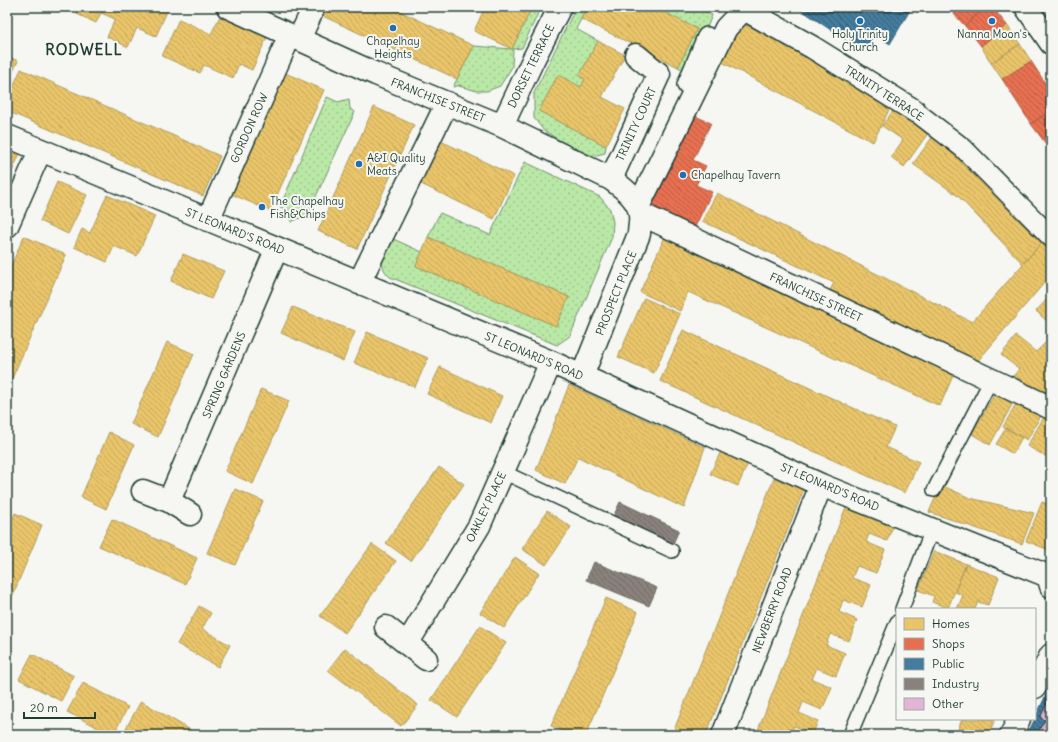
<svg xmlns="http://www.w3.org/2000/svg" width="1058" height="742" viewBox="0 0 1058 742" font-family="Delius,sans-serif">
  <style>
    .green { fill: url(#green-dots); stroke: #6c926d }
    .homes { fill: url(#homes-back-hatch); stroke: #ac9c5a }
    .shops { fill: url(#shops-back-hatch); stroke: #ab6048 }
    .public { fill: url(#public-back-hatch); stroke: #3a687e }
    .industry { fill: url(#industry-back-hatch); stroke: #6a6d66 }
    .building { fill: url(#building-back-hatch); stroke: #1f3d34 }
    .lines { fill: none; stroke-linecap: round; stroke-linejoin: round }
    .service-casing { stroke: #1f3d34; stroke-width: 16 }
    .pedestrian-casing { stroke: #1f3d34; stroke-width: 22 }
    .minor-casing { stroke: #1f3d34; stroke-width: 25 }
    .service { stroke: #f6f6f2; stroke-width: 13 }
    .pedestrian { stroke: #f6f6f2; stroke-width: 19 }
    .minor { stroke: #f6f6f2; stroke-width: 22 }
    .poi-dot { fill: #1f6fb2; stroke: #f6f6f2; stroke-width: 1.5 }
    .labels { text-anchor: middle; stroke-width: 4; stroke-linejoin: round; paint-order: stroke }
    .poi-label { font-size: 11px; fill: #1f3d34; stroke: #f6f6f2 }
    .street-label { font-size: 11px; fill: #1f3d34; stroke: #f6f6f2 }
    .district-label { font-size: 15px; font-weight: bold; letter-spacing: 1px; fill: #1f3d34; stroke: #f6f6f2 }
  </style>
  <defs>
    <pattern id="green-dots" width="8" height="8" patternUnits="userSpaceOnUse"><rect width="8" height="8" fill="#bae8a6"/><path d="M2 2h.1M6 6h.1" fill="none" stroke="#9fc890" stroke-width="1.8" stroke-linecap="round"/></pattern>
    <pattern id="homes-back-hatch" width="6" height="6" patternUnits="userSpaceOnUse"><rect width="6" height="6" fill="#e9c46a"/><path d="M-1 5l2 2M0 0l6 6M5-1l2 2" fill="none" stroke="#c7a95c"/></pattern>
    <pattern id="shops-back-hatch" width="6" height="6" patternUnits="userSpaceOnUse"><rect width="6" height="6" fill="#e76f51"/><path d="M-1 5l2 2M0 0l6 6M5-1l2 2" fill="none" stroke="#bb5c44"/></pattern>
    <pattern id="public-back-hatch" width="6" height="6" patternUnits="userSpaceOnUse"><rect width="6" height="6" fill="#457b9d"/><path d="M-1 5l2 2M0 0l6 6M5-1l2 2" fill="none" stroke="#36617a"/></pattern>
    <pattern id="industry-back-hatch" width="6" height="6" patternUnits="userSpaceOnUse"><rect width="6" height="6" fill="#8a817c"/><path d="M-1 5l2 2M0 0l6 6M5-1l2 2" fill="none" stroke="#706b66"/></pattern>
    <pattern id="building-back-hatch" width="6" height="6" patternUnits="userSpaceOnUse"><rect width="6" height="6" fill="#e3b4d5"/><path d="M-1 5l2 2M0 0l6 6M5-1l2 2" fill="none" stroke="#b794ae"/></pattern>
  </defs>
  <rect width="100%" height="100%" fill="#f6f6f2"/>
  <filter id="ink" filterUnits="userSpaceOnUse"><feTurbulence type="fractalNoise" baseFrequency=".025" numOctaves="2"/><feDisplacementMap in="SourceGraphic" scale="8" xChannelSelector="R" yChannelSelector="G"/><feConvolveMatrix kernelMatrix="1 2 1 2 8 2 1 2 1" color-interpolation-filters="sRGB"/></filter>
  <g filter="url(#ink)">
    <path class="green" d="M532 7H541L522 48 513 49 512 67 500 86 487 91H477L459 86 461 85 453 87 474 46 512 49Z
      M576 7H587L576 29 598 41 579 76 585 79 581 87 558 75 539 111 606 146 605 153 593 156 573 148 544 131 534 118V93Z
      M654 7H696L712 15 689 73 678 67 697 29Z
      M327 97 338 102 349 99 350 109 355 112 306 218 302 217 291 222 288 210 280 207Z
      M525 162 600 197 610 209 613 222 612 237 570 336 557 345 390 277C376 265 385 253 391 238L422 252 416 266 556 326 569 297 428 237 440 213 490 235Z"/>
    <path class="homes" d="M80 7H169L156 36 137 28 128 47 107 37 115 19 101 13 96 23 77 14Z
      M314 7H391L474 46 457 79 312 11Z
      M485 7H532L512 49 474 31Z
      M587 7H654L697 29 678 67 581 19Z
      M221 14 268 35 252 70 239 64 233 78 204 65 200 73 162 56 179 19 211 34Z
      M741 22 893 102 873 142 720 61Z
      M1007 25 1020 44 991 63 981 46Z
      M598 41 625 55 602 97 625 109 606 146 539 111 558 75 581 87 585 79 579 76Z
      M1020 44 1031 61 1002 79 991 63Z
      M7 56 18 61 7 84Z
      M21 69 220 156 203 196 7 111V100Z
      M283 72 324 90 270 211 229 193Z
      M374 107 414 125 357 249 318 231Z
      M895 108 929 132 904 167 891 157 903 140 882 126Z
      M933 136 968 163 1043 241 1023 264 958 196 913 164Z
      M439 140 514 176 494 219 419 183Z
      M7 145 21 151 7 183Z
      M57 182 87 195 68 234 40 221Z
      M717 193 972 322 1043 241 1051 248V275L977 362 830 290 834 283 702 221Z
      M107 195 155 216 137 256 114 246 107 262 74 247 82 229 90 233Z
      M667 232 955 371 940 406 688 292 680 311 640 292Z
      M24 236 66 255 7 390V275Z
      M428 237 569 297 556 326 416 266Z
      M183 254 224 271 211 299 171 281Z
      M1051 295V325L1036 311Z
      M644 298 680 314 654 373 618 357Z
      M293 307 355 332 343 361 281 333Z
      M683 330 895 427 886 447 919 462 905 493 660 381Z
      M367 332 428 358 415 387 354 363Z
      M1016 336 1036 352 1051 337V361L1049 363 1051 365V401L1010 380 1019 369 1001 355Z
      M167 342 194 354 158 437 131 424Z
      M440 367 502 396 491 423 427 394Z
      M569 385 705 447 684 508 578 457 565 484 536 470Z
      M261 389 289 401 253 484 225 471Z
      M995 393 1013 403 990 445 972 434Z
      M1018 400 1042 414 1027 440 1003 427Z
      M1044 417 1051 421V454L1049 458 1027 446Z
      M1006 428 1022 437 1013 454 996 444Z
      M109 432 134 445 106 509 81 497Z
      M722 449 749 461 738 486 710 474Z
      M439 467 464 484 411 561 386 543Z
      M774 478 804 489 706 735H672Z
      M941 485 970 498 1034 513 1022 544 929 512Z
      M235 489 263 501 235 565 207 553Z
      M1042 502 1051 505V546L1049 550 1026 541Z
      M846 507 893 526 887 541 869 534 866 542 885 550 876 573 857 566 852 578 871 585 862 607 843 600 839 612 857 620 849 641 830 634 826 645 845 653 836 676 817 668 812 679 832 687 822 710 803 702 799 713 818 721 813 733 794 726 792 731 801 735H756Z
      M547 511 571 527 546 565 522 549Z
      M15 513 42 525 7 609V533Z
      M112 519 197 558 185 584 99 546Z
      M372 544 396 561 345 633 320 616Z
      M934 551 966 564 948 608 932 602 934 596 918 590Z
      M515 557 539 573 504 628 480 613Z
      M966 564 999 577 988 605 978 602 975 609H957L963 595 955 592Z
      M606 598 638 612 586 735H573L551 726Z
      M199 606 211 613 202 629 230 645 218 667 177 644Z
      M480 626 506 643 457 717 431 700Z
      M345 648 418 705 401 726 328 670Z
      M32 654 74 676 61 701 19 679Z
      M83 683 128 707 113 735 67 712Z
      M141 701 199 735H138L126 728Z
      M962 719H995L989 735H956Z"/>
    <path class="shops" d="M956 7H985L965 26 952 12Z
      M985 7H992L1007 25 981 46 965 26Z
      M1031 61 1051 92V110L1031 124 1002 79Z
      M1051 110V146L1049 148 1031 124Z
      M693 115 711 123 693 160 706 166 696 185 712 192 693 231 648 210Z"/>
    <path class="public" d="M797 7H912L890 44 875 34 863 52Z
      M1051 684V735H1027L1035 719Z
      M1051 684V735H1027L1035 719Z"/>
    <path class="industry" d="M620 502 679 530 672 546 612 519Z
      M594 562 657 588 649 606 586 580Z"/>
    <path class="building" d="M947 7H956L952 12Z
      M1051 694V735H1036L1045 720 1040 718Z"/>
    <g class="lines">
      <defs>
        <path id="service" d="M503 472 672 551
          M934 490 991 380
          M902 609 932 529
          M850 735 897 622"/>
        <path id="pedestrian" d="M687 85 707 37
          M915 111 963 148 1051 237"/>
        <path id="minor" d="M228 7 376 74 502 126 611 179C622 187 639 199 640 215 641 221 639 228 639 234L582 376
          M1026 7 1051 43
          M299 39 314 7
          M502 126 533 60 560 7
          M7 136 551 362 821 485 1048 576 1051 586
          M611 179 659 74 636 55
          M638 207 726 28 744 9 812 47 915 111
          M641 214 1051 408
          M208 220 290 35
          M7 226 40 151
          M359 283 447 103
          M143 491 169 501 190 514
          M169 501 277 248
          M386 627 426 659
          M407 644 479 526 551 362
          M1035 687 1051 655
          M723 735 821 485
          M1011 735 1019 719"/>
      </defs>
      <use href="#service" class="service-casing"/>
      <use href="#pedestrian" class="pedestrian-casing"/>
      <use href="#minor" class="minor-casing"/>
      <use href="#service" class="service"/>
      <use href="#pedestrian" class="pedestrian"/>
      <use href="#minor" class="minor"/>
    </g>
  </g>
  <g class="poi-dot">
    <circle cx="860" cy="21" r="4"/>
    <circle cx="992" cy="21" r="4"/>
    <circle cx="393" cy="28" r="4"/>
    <circle cx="359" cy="164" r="4"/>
    <circle cx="683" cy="175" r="4"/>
    <circle cx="262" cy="207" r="4"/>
  </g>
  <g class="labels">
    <g class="poi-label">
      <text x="860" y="38">Holy Trinity<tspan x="860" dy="13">Church</tspan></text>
      <text x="992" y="38">Nanna Moon's</text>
      <text x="393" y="45">Chapelhay<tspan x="393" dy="13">Heights</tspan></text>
      <text x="367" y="162" text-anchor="start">A&amp;I Quality<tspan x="367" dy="13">Meats</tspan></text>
      <text x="691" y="179" text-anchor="start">Chapelhay Tavern</text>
      <text x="270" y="205" text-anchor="start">The Chapelhay<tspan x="270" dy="13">Fish&amp;Chips</tspan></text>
    </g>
    <g class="street-label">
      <text transform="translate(531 66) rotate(-64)" y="4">DORSET TERRACE</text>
      <text transform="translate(884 93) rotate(33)" y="4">TRINITY TERRACE</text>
      <text transform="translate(438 100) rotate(22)" y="4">FRANCHISE STREET</text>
      <text transform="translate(636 124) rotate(-65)" y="4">TRINITY COURT</text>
      <text transform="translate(249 128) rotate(-66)" y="4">GORDON ROW</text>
      <text transform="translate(235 231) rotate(22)" y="4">ST LEONARD'S ROAD</text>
      <text transform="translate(616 293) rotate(-68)" y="4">PROSPECT PLACE</text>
      <text transform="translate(816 297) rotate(25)" y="4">FRANCHISE STREET</text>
      <text transform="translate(534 356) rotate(23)" y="4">ST LEONARD'S ROAD</text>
      <text transform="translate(224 375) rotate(-67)" y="4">SPRING GARDENS</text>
      <text transform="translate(830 487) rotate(23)" y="4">ST LEONARD'S ROAD</text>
      <text transform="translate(486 507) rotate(-64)" y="4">OAKLEY PLACE</text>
      <text transform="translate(772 610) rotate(-69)" y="4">NEWBERRY ROAD</text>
    </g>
    <g class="district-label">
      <text x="84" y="55">RODWELL</text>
    </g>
  </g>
  <rect width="1058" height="742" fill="none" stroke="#f6f6f2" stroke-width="24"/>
  <rect x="12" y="12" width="1034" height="718" fill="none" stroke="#1f3d34" stroke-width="1.5" filter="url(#ink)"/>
  <rect x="896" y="608" width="140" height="112" fill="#f6f6f2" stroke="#a0aca6"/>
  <rect x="904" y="618" width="20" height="12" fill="#e9c46a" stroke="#a0aca6"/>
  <text x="932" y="628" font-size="12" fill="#1f3d34">Homes</text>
  <rect x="904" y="638" width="20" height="12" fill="#e76f51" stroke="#a0aca6"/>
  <text x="932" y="648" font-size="12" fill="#1f3d34">Shops</text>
  <rect x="904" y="658" width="20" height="12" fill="#457b9d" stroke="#a0aca6"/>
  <text x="932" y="668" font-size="12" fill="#1f3d34">Public</text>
  <rect x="904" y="678" width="20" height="12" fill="#8a817c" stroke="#a0aca6"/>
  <text x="932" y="688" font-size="12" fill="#1f3d34">Industry</text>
  <rect x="904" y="698" width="20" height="12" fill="#e3b4d5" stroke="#a0aca6"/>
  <text x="932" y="708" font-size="12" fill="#1f3d34">Other</text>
  <path d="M24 712v6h71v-6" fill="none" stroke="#1f3d34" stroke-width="2"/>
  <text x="30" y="712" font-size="12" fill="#1f3d34" stroke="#f6f6f2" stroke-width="3" paint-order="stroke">20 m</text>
</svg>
